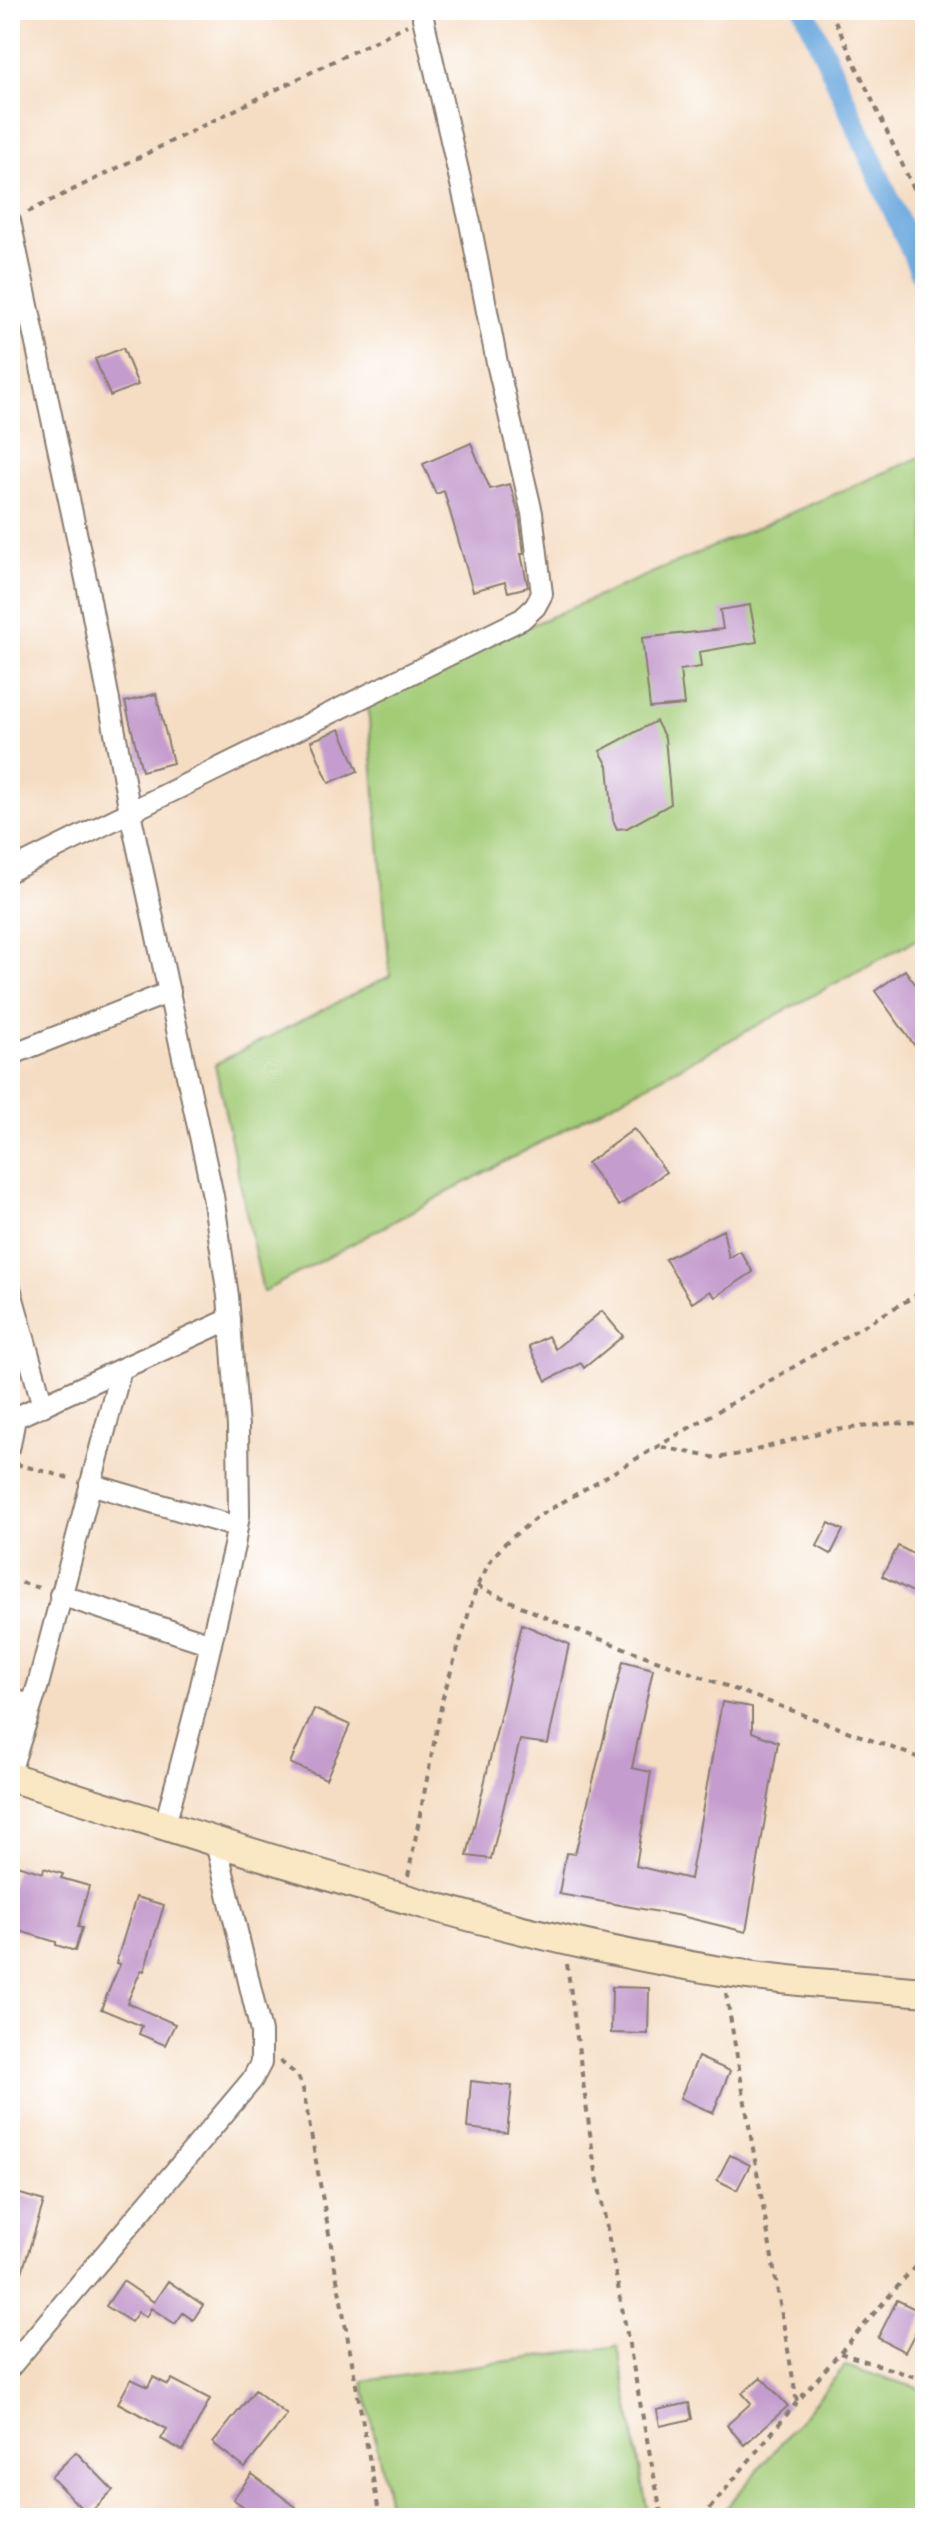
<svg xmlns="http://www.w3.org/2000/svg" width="935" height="2528" viewBox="0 0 935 2528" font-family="Kalam,sans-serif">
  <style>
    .green { fill: #a3cc77; stroke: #60744a; stroke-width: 2 }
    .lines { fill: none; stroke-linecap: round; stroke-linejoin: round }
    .canal { stroke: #6daadf; stroke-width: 22 }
    .building { fill: #c49ccd }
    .street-casing { stroke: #887c70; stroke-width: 24 }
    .secondary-casing { stroke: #887c70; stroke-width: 32 }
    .path { stroke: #887c70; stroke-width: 4; stroke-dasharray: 6 6; stroke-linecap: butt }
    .street { stroke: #fff; stroke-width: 20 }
    .secondary { stroke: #fae7c3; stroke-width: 28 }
  </style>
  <rect width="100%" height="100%" fill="#fff"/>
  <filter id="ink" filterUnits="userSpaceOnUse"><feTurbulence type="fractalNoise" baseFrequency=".0125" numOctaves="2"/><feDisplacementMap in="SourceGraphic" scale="16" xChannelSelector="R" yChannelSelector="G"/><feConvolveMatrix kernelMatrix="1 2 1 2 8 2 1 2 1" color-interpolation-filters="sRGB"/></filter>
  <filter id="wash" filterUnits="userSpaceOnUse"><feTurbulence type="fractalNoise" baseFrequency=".006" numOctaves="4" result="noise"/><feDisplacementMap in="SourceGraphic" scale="32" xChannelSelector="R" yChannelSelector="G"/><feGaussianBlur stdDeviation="1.8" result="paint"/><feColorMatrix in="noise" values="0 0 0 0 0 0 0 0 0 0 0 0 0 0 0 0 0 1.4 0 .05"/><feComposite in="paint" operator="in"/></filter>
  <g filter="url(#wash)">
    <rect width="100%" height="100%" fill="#f5ddc3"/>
    <path class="green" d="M925 455V935L263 1292 215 1064 390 976 367 696Z
      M618 2346 649 2518H392L363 2381Z
      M845 2366 925 2390V2518H718Z"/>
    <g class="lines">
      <path class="canal" d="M805 10 925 281"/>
    </g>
    <g id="blocks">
      <path class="building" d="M123 348 138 385 110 396 95 359Z
        M471 443 490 489 510 484 519 515 524 554H521L528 587 508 592 505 582 473 591 444 491 436 494 423 464Z
        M750 605 757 642 699 652 701 667 680 670 684 705 650 708 642 638 723 629 720 610Z
        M156 694 173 763 142 771 125 702Z
        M656 721 665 738 671 804 627 828 617 829 613 820 608 766 600 751Z
        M340 729 358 771 329 783 311 741Z
        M905 970 925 997V1037L914 1045 875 991Z
        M634 1129 666 1172 619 1206 587 1163Z
        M723 1230 729 1258 740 1251 753 1272 715 1297 710 1291 692 1303 665 1259Z
        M602 1311 623 1336 584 1368 581 1363 546 1381 529 1346 548 1336 555 1349Z
        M829 1523 843 1530 831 1554 817 1546Z
        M898 1546 925 1560V1586L920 1596 882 1576Z
        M522 1624 569 1644 548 1744 520 1740 491 1859 467 1856Z
        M623 1661 653 1669 632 1768 651 1772 636 1866 690 1879 722 1702 752 1707V1732L778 1742 746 1932 681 1916 559 1894 566 1853 575 1854Z
        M314 1709 350 1725 326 1779 290 1763Z
        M17 1865 43 1873 44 1868 63 1874 61 1878 89 1886 78 1927 82 1928 75 1951 56 1945V1942L10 1928V1888Z
        M136 1897 164 1905 144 1971 141 1970 127 2003 175 2024 165 2045 139 2034 142 2026 101 2009 120 1964 116 1963Z
        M612 1987 649 1988 648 2034 611 2033Z
        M698 2057 730 2071 713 2113 680 2098Z
        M471 2081 512 2086 507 2133 467 2128Z
        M730 2155 750 2165 737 2190 717 2180Z
        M10 2191 44 2201 14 2298H10Z
        M123 2281 154 2302 168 2281 203 2305 193 2320 183 2313 175 2324 151 2308 146 2317 138 2312 131 2322 106 2306Z
        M897 2300 925 2314 905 2352 878 2338Z
        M153 2377 168 2385 172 2379 210 2399 183 2451 161 2439 167 2429 118 2403 131 2379 148 2387Z
        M761 2377 788 2406 744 2445 727 2425 751 2403 742 2393Z
        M255 2390 287 2415 245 2468 213 2443Z
        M689 2403 692 2419 660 2426 657 2410Z
        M76 2452 113 2490 88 2515 51 2477Z
        M252 2474 296 2507 288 2518H236L244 2507 233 2499Z"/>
    </g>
  </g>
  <g filter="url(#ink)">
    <use href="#blocks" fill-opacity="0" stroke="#887c70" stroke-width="2"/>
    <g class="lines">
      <defs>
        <path id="street" d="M10 221 87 584 130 812 213 1196 228 1296 238 1427 239 1515 234 1546 195 1711 165 1825
          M10 871 522 619 535 607 542 594 532 513 497 363 470 223 423 18
          M10 1055 170 992
          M10 1288 43 1406
          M10 1420 230 1319
          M10 1445 15 1418
          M90 1484 237 1527
          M60 1595 211 1644
          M10 1699 31 1705
          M10 1772 38 1685 121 1369
          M10 2367 252 2080 261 2063V2032L215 1839"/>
        <path id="secondary" d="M10 1777C244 1849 478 1932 721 1971 788 1982 857 1986 925 1992"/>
      </defs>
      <use href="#street" class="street-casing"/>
      <use href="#secondary" class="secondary-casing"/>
      <path class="path" d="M830 10 925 213
        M28 212 407 25
        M662 1447 716 1458 741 1454 826 1431 894 1423 925 1425
        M16 1464 73 1479
        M10 1579 42 1589
        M477 1586 565 1626 925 1760
        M408 1876 443 1697 477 1586 491 1560 504 1544 537 1517 925 1290
        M567 1964 593 2155 662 2518
        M726 1993 797 2402
        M280 2061 298 2076 303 2089 380 2518
        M840 2353 925 2380
        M702 2518 797 2402 925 2255"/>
      <use href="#street" class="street"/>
      <use href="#secondary" class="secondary"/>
    </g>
  </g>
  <rect width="935" height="2528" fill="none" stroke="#fff" stroke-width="40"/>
</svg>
